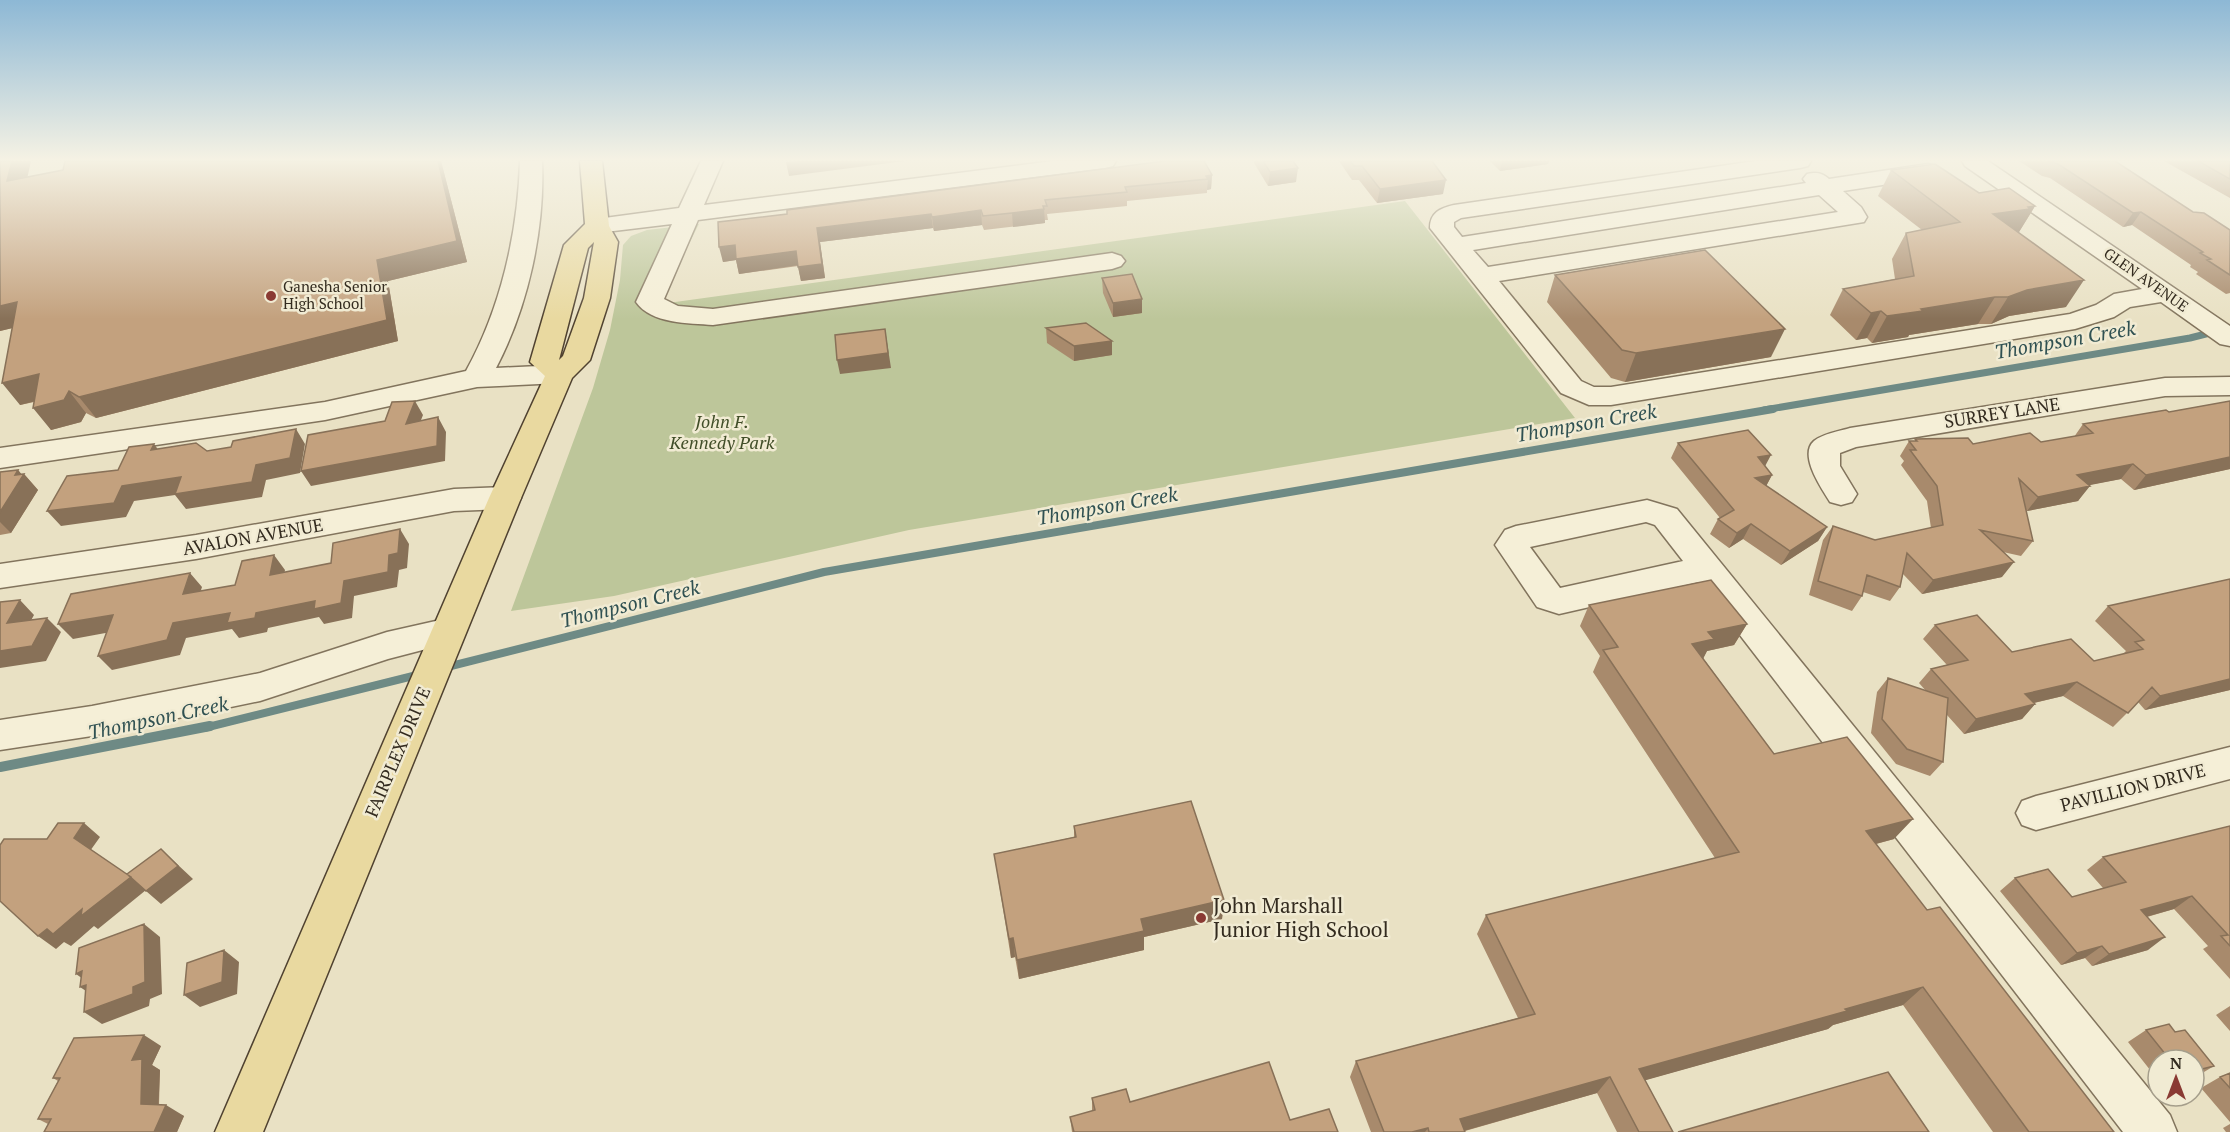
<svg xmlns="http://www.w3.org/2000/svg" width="2230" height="1132" viewBox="0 0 2230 1132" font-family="'PT Serif',serif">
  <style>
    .green { fill: #bdc69a }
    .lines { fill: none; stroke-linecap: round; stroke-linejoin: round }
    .stream-far2 { stroke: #6e8a85; stroke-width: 7 }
    .stream-far1 { stroke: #6e8a85; stroke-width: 8 }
    .stream { stroke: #6e8a85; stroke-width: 10 }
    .minor-casing { stroke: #82745d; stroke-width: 3 }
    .major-casing { stroke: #504230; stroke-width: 3 }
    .minor { fill: #f5efd7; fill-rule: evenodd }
    .major { fill: #e9d9a0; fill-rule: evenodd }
    .wall { fill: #a88a6c }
    .shaded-wall { fill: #887158 }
    .building { fill: #c3a17e; stroke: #887158; stroke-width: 1.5 }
    .poi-dot { fill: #8a3a33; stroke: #f1ebd3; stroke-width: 2 }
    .labels { text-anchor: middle; stroke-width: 5; stroke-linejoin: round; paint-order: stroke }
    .far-street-label { font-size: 15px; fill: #332b1f; stroke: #f1ebd3 }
    .far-poi-label { font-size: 15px; fill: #332b1f; stroke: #f1ebd3; text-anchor: start }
    .street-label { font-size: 18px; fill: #332b1f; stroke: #f1ebd3 }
    .park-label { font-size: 18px; font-style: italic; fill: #414e28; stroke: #f1ebd3 }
    .water-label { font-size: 20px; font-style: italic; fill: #305152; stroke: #f1ebd3 }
    .near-poi-label { font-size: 21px; fill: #332b1f; stroke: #f1ebd3; text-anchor: start }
  </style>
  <rect width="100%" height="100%" fill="#e9e1c4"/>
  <path class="green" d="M1405 201 1575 418 909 530 614 596 511 611 593 388 610 330 620 280 623 245 631 236 647 230 699 224 663 295 668 303Z"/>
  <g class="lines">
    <path class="stream-far2" d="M1764 410 2190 338 2230 328"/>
    <path class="stream-far1" d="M443 668 824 572 1773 409
      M204 728 421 674"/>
    <path class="stream" d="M0 767 210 726"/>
    <defs>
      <path id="minor" d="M520 161H542C545 230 528 307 496 368L560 365 570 368 574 374 570 380 560 383 477 387 325 420 0 468V448L325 402 466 371C501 308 518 232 520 161Z
        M701 161H723L704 205 1053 161H1116L1113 166 1105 168 698 220 664 299 678 306 713 309 1112 253 1121 256 1125 261 1121 266 1112 269 713 325C689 323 651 324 636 302L672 224 597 233 588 231 585 226 588 221 597 219 679 208Z
        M1755 161H1811L1808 166 1800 168 1461 218 1454 222V227L1462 237 1806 183 1803 179 1807 174C1817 172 1822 173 1829 179L1928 164 1936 166 1940 171 1936 176 1928 178 1843 191 1861 207 1867 217 1864 222 1499 281 1581 381 1594 387H1611L2070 314 2096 305 2114 294 2142 289 1965 166 1962 161H1988L2230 326V346L2220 344 2161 302 2130 307 2114 317 2075 329 1611 405H1589L1561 393 1430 228C1430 213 1440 208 1454 205ZM1819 195 1838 212 1488 267 1473 250Z
        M2230 377V395L2165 396 1856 447 1840 453V466L1857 494 1852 502 1841 505 1830 502C1822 489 1798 455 1814 441 1822 434 1840 431 1850 428L2165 378Z
        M505 487 516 490 521 498 516 506 505 509 454 511 196 559 0 588V564L196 535 454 489Z
        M1647 500 1677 509 2170 1115 2177 1132H2123L1699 582 1559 614 1537 607 1495 545 1505 530 1516 526ZM1646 522 1655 525 1683 561 1560 588 1530 547Z
        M449 618 461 622 466 631 461 640 388 659 260 701 92 736 0 750V720L92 706 260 673 387 632Z
        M2230 747V779L2036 830 2022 825 2016 813 2022 801 2036 796Z"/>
      <path id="major" d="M580 161H602L609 226 618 242 610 298 590 360 572 378 521 498 263 1132H215L489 498 545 376 530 362 564 245 585 224ZM594 242 584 298 563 356 559 360 588 248Z"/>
    </defs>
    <use href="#minor" class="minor-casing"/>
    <use href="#major" class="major-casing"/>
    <use href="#minor" class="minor"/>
    <use href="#major" class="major"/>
  </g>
  <path class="wall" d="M0 161 27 177 63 170 65 161H441L467 262 388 281 398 341 96 418 86 413 81 422 51 430 34 402 20 405 12 328 0 331Z
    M1254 161H1263L1296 182 1268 186 1254 163Z
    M1339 161H1433H1432L1443 194 1377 203 1359 180H1352Z
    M1490 161H1549L1548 164 1500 171Z
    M2019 161H2115L2193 212 2230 230V293L2226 294 2196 274 2198 272 2190 267 2191 265 2132 225 2123 227 2050 178 2042 176Z
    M2164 161H2230V198Z
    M1891 170 2035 206 2019 232H2017L2066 307 2009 316 1991 324H1978L1909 335 1908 337 1872 343 1867 338 1856 340 1830 315 1843 289 1895 279 1892 259 1906 233 1922 230 1878 196Z
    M1212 175 1211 189 1207 190V193L1127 201V206L1047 214 1048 220H1045V223L984 230 982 225 934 231 933 228 820 242 825 278 801 281 798 266 739 274 736 260 723 262 718 222Z
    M1555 275 1771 357 1625 382 1611 378 1547 302Z
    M1102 278 1142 299V313L1113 317 1103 293Z
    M1046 328 1112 341V355L1074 361 1047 343Z
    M2230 401V469L2134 490 2121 479 2088 485 2078 501 2027 511 2026 510 2033 541 2021 556 2003 552 2002 577 1922 594 1903 574 1900 587 1890 601 1863 592 1862 596 1852 611 1809 595 1823 540 1833 526 1875 540 1931 528 1927 501 1901 465 1904 461 1900 456 1909 441H1915V439L1973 444 2041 442 2074 437 2083 424 2169 412Z
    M1678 443 1765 466 1772 475 1766 486 1827 527 1818 541 1781 565 1743 539 1729 548 1710 534 1718 519 1720 518 1671 458Z
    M18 470 22 475 24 474 38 490 11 533 0 535V472Z
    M2230 579V690L2145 710 2138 702 2113 727 2063 696 2034 703 2035 704 2022 719 1964 734 1947 715 1943 762 1930 776 1896 764 1871 733 1877 692 1888 678 1926 691 1919 683 1931 669 1947 665 1923 639 1935 625 2012 652 2094 661 2123 654 2126 651 2095 621 2108 606Z
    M1589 605 1747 624 1734 645 1707 651 1703 658 1774 754 1894 839 1876 844 1927 910 2114 1132H1993L1903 1005 1833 1025 1828 1029 1645 1080 1673 1132H1617L1597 1093 1465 1131V1132H1371L1350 1077 1356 1061 1518 1018 1477 934 1486 915 1715 858 1593 672 1600 656 1580 626Z
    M1074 826 1224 900 1222 919 1144 937V950L1019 979 1015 957 1011 958 994 854 1074 837Z
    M2230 826V979L2203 949 2208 946 2174 909 2147 917 2148 950 2092 966 2085 958 2061 965 2000 891 2015 878 2072 897 2103 888 2087 870 2103 857Z
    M2230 1006V1031L2216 1015Z
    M2146 1030 2175 1032 2214 1066 2194 1078V1060H2158V1080L2128 1042Z
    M161 1046 152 1065 160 1070 159 1105 184 1116 177 1132H44L48 1124 38 1119 58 1081 53 1078Z
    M2230 1073V1122L2201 1088 2220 1077Z
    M1092 1098 1290 1120 1338 1132H1072L1070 1117 1092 1111Z
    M2230 1124V1132H2226L2223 1128Z"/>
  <path class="shaded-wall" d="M12 161H31L22 202 7 181Z
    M438 161H441L467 262 388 281 398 341 96 418 79 397 377 260Z
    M798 161H905L789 176 786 162Z
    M1502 161H1549L1548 164 1500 171Z
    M1298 168 1296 182 1268 186 1270 172Z
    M1212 175 1211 189 1207 190 1208 179 1206 176Z
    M1446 180 1443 194 1377 203 1380 189Z
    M2035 206 2019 232H2016L1993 214Z
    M1044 209 1045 223 1013 227 1012 213Z
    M981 210 982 225 934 231 932 217Z
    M2141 212 2132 225 2123 227 2133 213Z
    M931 214 933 228 820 242 825 278 801 281 798 267 817 228Z
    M735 245 796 251 799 265 739 274 736 260 723 262 719 247Z
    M2084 280 2066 307 2009 316 1991 324 2008 297 2027 290Z
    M1995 297 1978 324 1909 335 1908 337 1872 343 1887 316 1921 309Z
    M1142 299V313L1113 317V303Z
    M17 302 34 323 0 331V306Z
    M1881 311 1867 338 1856 340 1871 313Z
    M885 329 891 368 840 374 837 360Z
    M1785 329 1771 357 1625 382 1636 353Z
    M1112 341V355L1074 361V346Z
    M39 374 56 396 20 405 2 383Z
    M69 391 86 413 81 422 51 430 33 408Z
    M415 401 423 415 414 438 406 424Z
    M438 417 446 432 445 461 311 486 301 471Z
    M296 429 305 444 300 473 266 480 262 497 186 509 175 495 134 501 126 517 61 526 47 511 122 486 256 465Z
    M154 444 165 459 151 450Z
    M1771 455 1763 470 1758 457Z
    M2230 457V469L2134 490 2146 475Z
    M2133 464 2121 479 2065 490 2077 475Z
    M18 470 23 476 24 474 38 490 11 533 0 522V512L15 475Z
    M1772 475 1764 490 1755 478Z
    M2090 486 2078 501 2027 511 2038 497Z
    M1751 524 1743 539 1729 548 1737 533Z
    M1827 527 1818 541 1781 565 1790 551Z
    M400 529 409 544 407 568 399 570 397 587 354 596 352 618 324 624 319 617 268 628 267 632 239 638 232 629 186 638 180 655 112 670 98 656 173 623 230 613H256L344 581 389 555Z
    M274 555 285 570 281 590 270 575Z
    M2014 562 2002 577 1922 594 1933 580Z
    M190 573 202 587 195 609 183 594Z
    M20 600 34 615 22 637 7 623Z
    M113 615 127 629 73 639 58 624Z
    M47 618 61 632 46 661 0 668V651Z
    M1747 624 1734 645 1707 651 1702 661 1692 644 1708 632Z
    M2230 679V690L2145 710 2160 696Z
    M2077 682 2063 696 2012 708 2025 694Z
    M2035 704 2022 719 1964 734 1976 719Z
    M1913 819 1894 839 1849 851 1866 831Z
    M84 823 100 837 90 851 74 838Z
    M161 849 193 879 161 904 146 891Z
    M131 877 146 890 98 929 94 926 71 946 64 942 56 949 38 936 47 929 82 909Z
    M2192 896 2174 909 2124 923 2141 910Z
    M1224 900 1222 919 1144 937V950L1019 979 1017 960 1141 919Z
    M144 924 160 937 162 994 150 999 149 1006 102 1024 84 1012 133 987Z
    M2165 937 2148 950 2092 966 2109 954Z
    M1013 938 1015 957 1011 958 1009 939Z
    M2102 946 2085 958 2061 965 2077 953Z
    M224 950 239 962 237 994 200 1007 184 995Z
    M82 971 93 986 76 974Z
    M86 985 98 999 80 987Z
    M1923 987 1903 1005 1833 1025 1828 1029 1625 1086 1639 1069 1845 1009Z
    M144 1035 161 1046 152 1065 160 1070 158 1115 141 1104 132 1060Z
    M1610 1077 1597 1093 1460 1132V1119Z
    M166 1105 184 1116 177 1132H154Z
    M1428 1128 1425 1132H1412Z"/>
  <path class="building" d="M0 161H12L7 181 63 170 65 161H438L457 241 377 260 387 320 79 397 69 391 64 400 33 408 39 374 2 383 17 302 0 306Z
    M1165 161H1204L1212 175 1206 176 1208 179 1125 187 1127 192 1045 200 1047 206H1043L1044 209 1012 213 983 216 981 210 932 217 931 214 817 228 822 264 798 267 796 251 736 259 735 245 719 247 718 222 787 214V210Z
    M1263 161H1293L1298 168 1270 172Z
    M1350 161H1432L1446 180 1380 189 1362 166H1354Z
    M2048 161H2115L2193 212 2204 213 2230 230V275L2207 260 2211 259 2200 253 2203 252 2141 212 2133 213 2058 164Z
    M2198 161H2230V179Z
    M1935 164 1979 193 2009 188 2035 206 2028 207 2030 209 1993 214 2084 280 2027 290 2008 297H1995L1921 309 1923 311 1887 316 1881 311 1871 313 1843 289 1914 276 1906 233 1960 222 1891 170Z
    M1705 250 1785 329 1636 353 1622 350 1555 275Z
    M1132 274 1142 299 1113 303 1102 278Z
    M1086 323 1112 341 1074 346 1046 328Z
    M885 329 888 353 837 360 835 335Z
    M415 401 406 424 438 417 437 446 301 471 308 435 385 421 392 402Z
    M2230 401V457L2146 475 2133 464 2077 475 2090 486 2038 497 2019 479 2033 541 1980 530 2014 562 1933 580 1907 553 1900 587 1867 575 1862 596 1818 581 1833 526 1875 540 1943 525 1937 486 1910 450H1916L1909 441H1917L1915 439 1968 438 1973 444 2030 433 2041 442 2093 433 2083 424 2166 410 2169 412Z
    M296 429 290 458 256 465 252 482 175 494 181 477 122 486 114 503 47 511 67 476 118 470 129 447 154 444 151 450 196 443 207 451 231 447 233 441Z
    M1748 430 1771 455 1758 457 1772 475 1755 478 1827 527 1790 551 1751 524 1737 533 1718 519 1734 510 1678 443Z
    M18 470 15 475 24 474 0 512V472Z
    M400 529 398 553 389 555 388 572 344 581 341 603 314 609 315 601 256 613 255 618 227 623 230 613 173 623 167 640 98 656 113 615 58 624 71 594 190 573 183 594 235 585 242 561 274 555 270 575 331 563 333 543Z
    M2230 579V679L2160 696 2152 687 2128 713 2077 682 2025 694 2035 704 1976 719 1931 669 1968 660 1935 625 1977 615 2012 652 2071 639 2094 661 2143 649 2135 642 2144 640 2108 606Z
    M1711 580 1747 624 1708 632 1714 639 1692 644 1774 754 1847 737 1913 819 1866 831 1927 910 1940 907 2114 1132H2029L1923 987 1845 1009 1847 1011 1639 1069 1673 1132H1639L1610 1077 1460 1119 1465 1132H1429L1428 1128 1412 1132H1384L1356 1061 1535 1014 1486 915 1739 852 1603 650 1618 647 1589 605Z
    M20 600 7 623 47 618 32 646 0 651V602Z
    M1888 678 1948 698 1943 762 1907 749 1882 719Z
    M1191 801 1224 900 1141 919 1144 931 1017 960 1013 938 1009 939 994 854 1076 837 1074 826Z
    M58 823H84L74 838 131 877 81 916 82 909 53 934 47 929 38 936 0 901V845L4 839H47Z
    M2230 826V946L2221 936 2228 935 2192 896 2141 910 2165 937 2109 954 2102 946 2077 953 2015 878 2048 869 2072 897 2126 882 2103 857Z
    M161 849 178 866 146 891 127 874Z
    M144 924 145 982 133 987V994L84 1012 86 985 80 987 82 971 76 974 79 948Z
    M224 950 222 982 184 995 187 963Z
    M2169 1024 2175 1032 2185 1030 2214 1066 2194 1071V1060H2170L2146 1030Z
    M144 1035 132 1060 142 1059 141 1104 166 1105 154 1132H44L51 1119H38L60 1078H53L74 1038Z
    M1269 1062 1290 1120 1329 1109 1338 1132H1074L1070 1117 1095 1110 1092 1098 1126 1089 1130 1102Z
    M1888 1072 1929 1132H1678Z
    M2230 1073V1088L2220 1077Z"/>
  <linearGradient id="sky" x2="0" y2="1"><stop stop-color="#8db8d5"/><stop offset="0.5" stop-color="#f5f2e4"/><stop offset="1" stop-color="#f5f2e4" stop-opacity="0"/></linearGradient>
  <rect width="2230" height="319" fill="url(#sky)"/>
  <g class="poi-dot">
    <circle cx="271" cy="296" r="6"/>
    <circle cx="1201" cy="918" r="6"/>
  </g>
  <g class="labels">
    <g class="far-street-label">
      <text transform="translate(2146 280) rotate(35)" y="5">GLEN AVENUE</text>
    </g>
    <g class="far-poi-label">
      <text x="283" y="292">Ganesha Senior<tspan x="283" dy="17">High School</tspan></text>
    </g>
    <g class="street-label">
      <text transform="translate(2002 413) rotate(-9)" y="6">SURREY LANE</text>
      <text transform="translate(253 537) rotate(-10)" y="6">AVALON AVENUE</text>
      <text transform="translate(398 752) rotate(-67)" y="6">FAIRPLEX DRIVE</text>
      <text transform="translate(2133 788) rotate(-14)" y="6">PAVILLION DRIVE</text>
    </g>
    <g class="park-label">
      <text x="722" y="428">John F.<tspan x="722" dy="21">Kennedy Park</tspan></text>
    </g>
    <g class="water-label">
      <text transform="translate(2065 340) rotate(-10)" y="7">Thompson Creek</text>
      <text transform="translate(1586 423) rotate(-10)" y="7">Thompson Creek</text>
      <text transform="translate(1107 506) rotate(-10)" y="7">Thompson Creek</text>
      <text transform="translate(630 604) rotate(-14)" y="7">Thompson Creek</text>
      <text transform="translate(158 718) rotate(-12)" y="7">Thompson Creek</text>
    </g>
    <g class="near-poi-label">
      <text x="1213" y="913">John Marshall<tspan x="1213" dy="24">Junior High School</tspan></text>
    </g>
  </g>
  <g transform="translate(2176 1078)"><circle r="28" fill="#f1ebd3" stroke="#a59e8b" stroke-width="1.5"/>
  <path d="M0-4.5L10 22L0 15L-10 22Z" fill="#8a3a33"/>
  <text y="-9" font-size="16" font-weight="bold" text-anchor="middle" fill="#332b1f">N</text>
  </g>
</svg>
